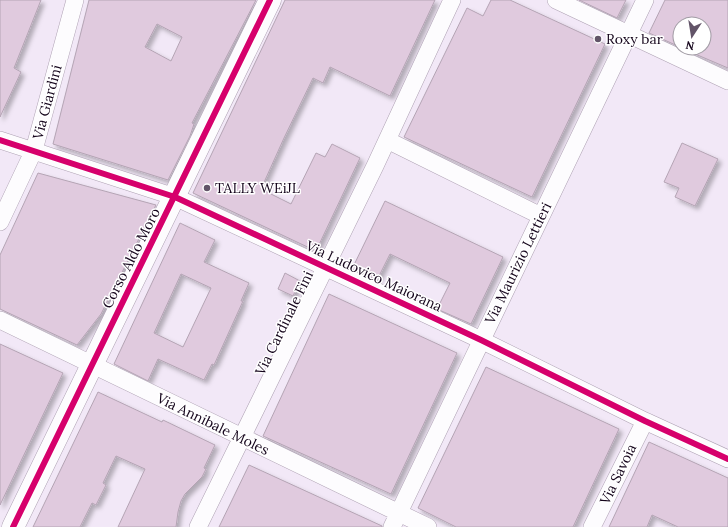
<svg xmlns="http://www.w3.org/2000/svg" width="728" height="527" viewBox="0 0 728 527" font-family="Lora,serif">
  <style>
    .building { fill: #e0cade; stroke: #b4a4b4; fill-rule: evenodd; filter: url(#shadow) }
    .lines { fill: none; stroke-linecap: round; stroke-linejoin: round }
    .street-casing { stroke: #aea1b3; stroke-width: 18 }
    .secondary-casing { stroke: #aea1b3; stroke-width: 23 }
    .street { stroke: #fdfcfe; stroke-width: 17 }
    .secondary { stroke: #fdfcfe; stroke-width: 22 }
    .cycleway-casing { stroke: #fff; stroke-width: 8 }
    .cycleway { stroke: #d6006c; stroke-width: 6 }
    .poi-dot { fill: #625468; stroke: #fff; stroke-width: 1.5 }
    .labels { text-anchor: middle; stroke-width: 3; stroke-linejoin: round; paint-order: stroke }
    .poi-label { font-size: 14px; fill: #14041b; stroke: #fff; text-anchor: start }
    .street-label { font-size: 14px; fill: #14041b; stroke: #fff }
  </style>
  <defs>
    <filter id="shadow"><feDropShadow dx="3.5" dy="3.5" stdDeviation="2" flood-color="#0004"/></filter>
  </defs>
  <rect width="100%" height="100%" fill="#f2e8f7"/>
  <path class="building" d="M0 0H41L14 68 21 72 0 117Z
    M89 0H256L192 123 194 124 190 136 168 180 53 144ZM157 24 182 37 171 61 145 47Z
    M285 0H435L390 96 330 67 323 83 313 78 284 138 261 189 291 204 316 153 325 157 332 144 360 158 316 251 193 193Z
    M491 0H510L605 44 532 197 404 137 467 8 483 16Z
    M579 0H626L617 18Z
    M665 0H728V68L681 48H704V24H680V47L649 33Z
    M682 143 718 159 695 206 675 197 679 188 664 182Z
    M38 173 156 205 101 314 77 345 0 309V255Z
    M385 201 503 257 471 324 437 309 450 283 390 254 377 280 352 269Z
    M180 223 215 240 204 262 249 283 241 301H243L214 365 212 364 204 380 158 359 148 381 114 364ZM181 274 211 288 183 347 154 333Z
    M285 273 300 281 293 296 278 289Z
    M329 294 457 353 391 494 263 436Z
    M0 344 63 373 0 505Z
    M486 367 619 429 573 527H456L418 508Z
    M98 392 162 422 163 420 215 445 204 468 206 469 202 477 185 494 181 501 178 512 176 527H118L145 469 116 456 103 483 106 485 96 505 92 503 80 527H33Z
    M649 442 728 478V527H678L652 515 647 527H609Z
    M249 465 382 526V527H219Z"/>
  <g class="lines">
    <defs>
      <path id="street" d="M556 0 728 81
        M0 140 175 197 481 340 645 421 728 459
        M387 140 541 216
        M0 222 34 150 75 0
        M0 320 428 527
        M198 527 375 166 452 0
        M392 527 645 0
        M592 527 645 421"/>
      <path id="secondary" d="M13 527 270 0"/>
    </defs>
    <use href="#street" class="street-casing"/>
    <use href="#secondary" class="secondary-casing"/>
    <use href="#street" class="street"/>
    <use href="#secondary" class="secondary"/>
    <defs>
      <path id="cycleway" d="M0 140 175 197 481 340 645 421 728 459
        M13 527 270 0"/>
    </defs>
    <use href="#cycleway" class="cycleway-casing"/>
    <use href="#cycleway" class="cycleway"/>
  </g>
  <g class="poi-dot">
    <circle cx="598" cy="39" r="4"/>
    <circle cx="207" cy="188" r="4"/>
  </g>
  <g class="labels">
    <g class="poi-label">
      <text x="606" y="44">Roxy bar</text>
      <text x="215" y="193">TALLY WEiJL</text>
    </g>
    <g class="street-label">
      <text transform="translate(47 102) rotate(-75)" y="5">Via Giardini</text>
      <text transform="translate(131 258) rotate(-63)" y="5">Corso Aldo Moro</text>
      <text transform="translate(518 263) rotate(-64)" y="5">Via Maurizio Lettieri</text>
      <text transform="translate(374 276) rotate(25)" y="5">Via Ludovico Maiorana</text>
      <text transform="translate(284 323) rotate(-64)" y="5">Via Cardinale Fini</text>
      <text transform="translate(213 424) rotate(26)" y="5">Via Annibale Moles</text>
      <text transform="translate(618 474) rotate(-64)" y="5">Via Savoia</text>
    </g>
  </g>
  <g transform="translate(692 36) rotate(192)"><circle r="19" fill="#ffffff" stroke="#a19ba4"/>
  <path d="M0-3L7 15L0 10L-7 15Z" fill="#625468"/>
  <text y="-6" font-size="11" font-weight="bold" text-anchor="middle" fill="#14041b">N</text>
  </g>
</svg>
